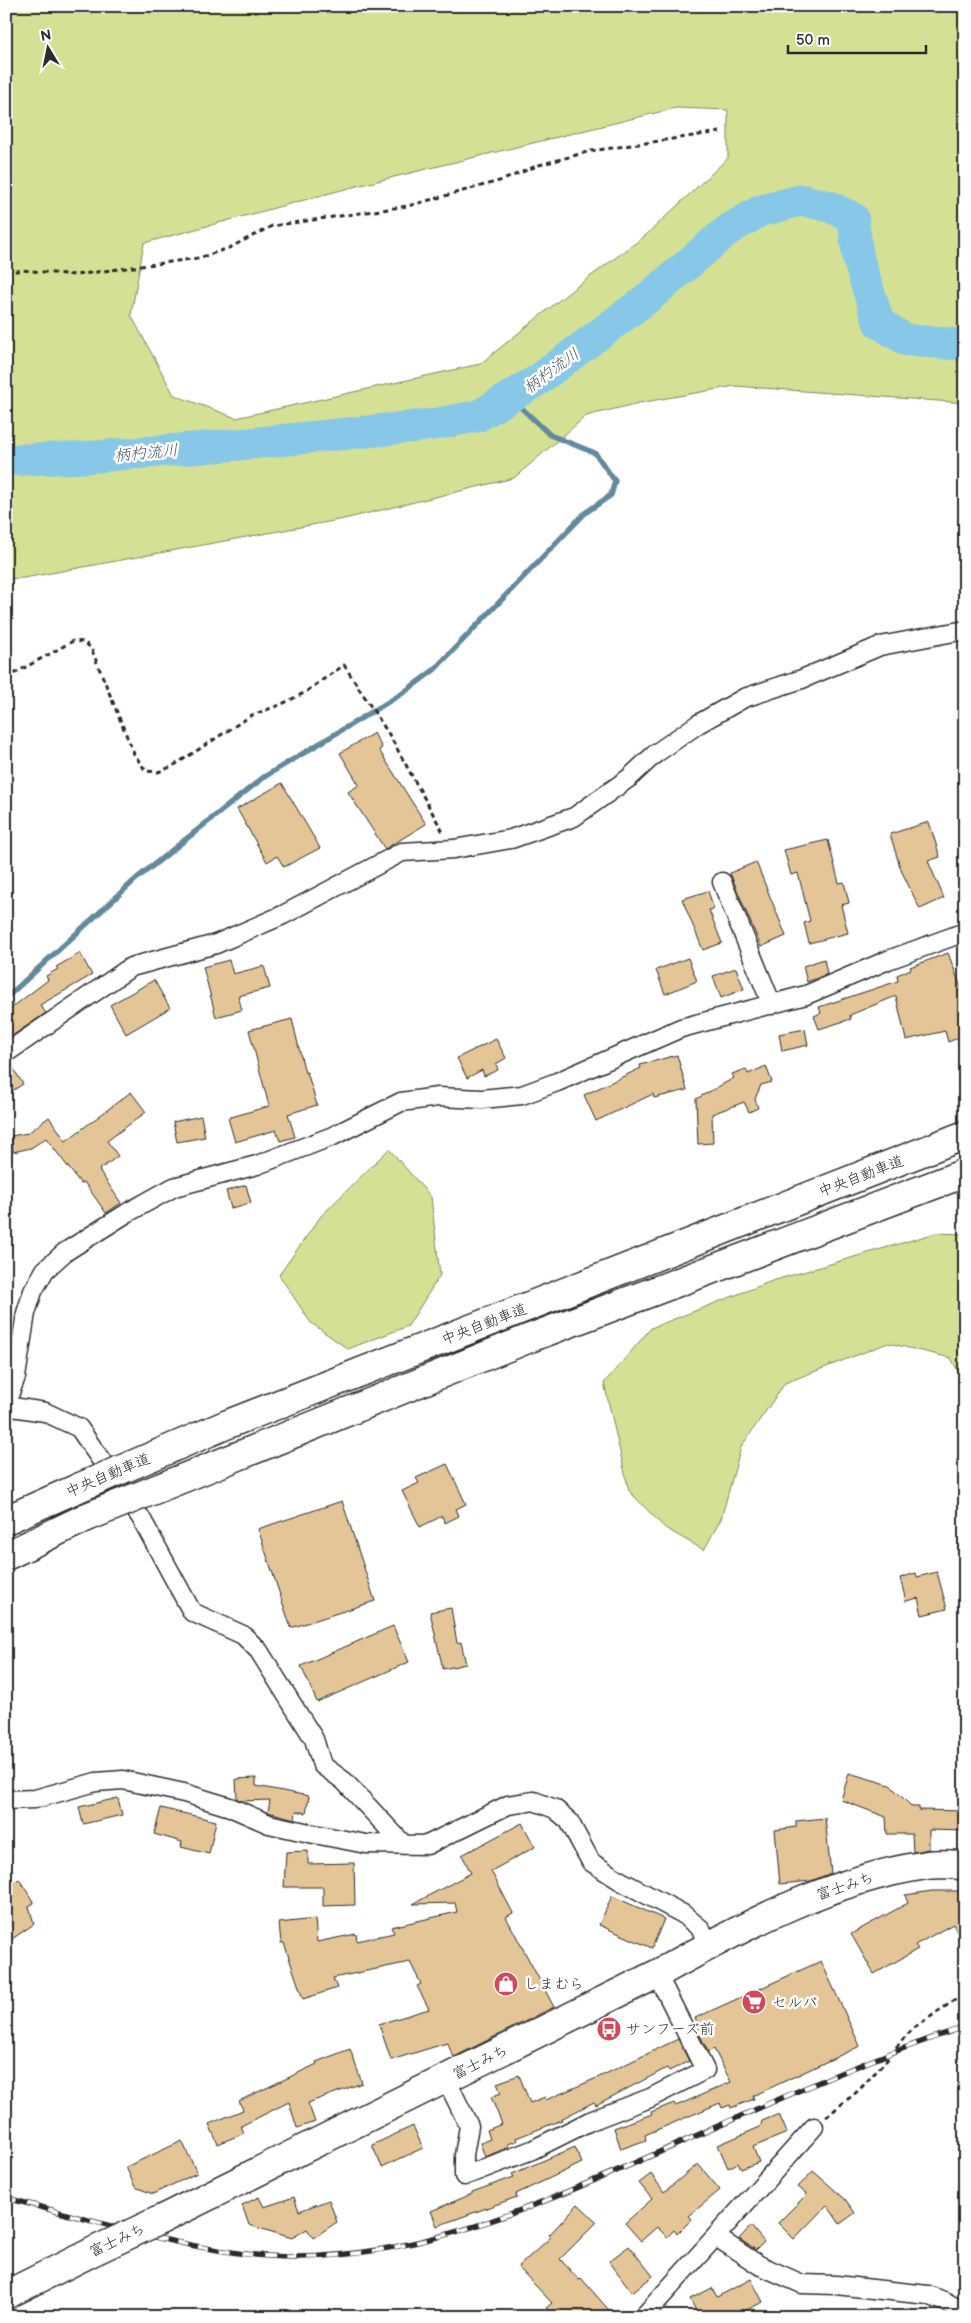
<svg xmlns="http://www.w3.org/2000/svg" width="971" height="2323" viewBox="0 0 971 2323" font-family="'Balsamiq Sans','Klee One',sans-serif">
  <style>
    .green { fill: #d4e194; stroke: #808660; fill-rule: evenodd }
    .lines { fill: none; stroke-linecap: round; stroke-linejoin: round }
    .stream { stroke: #62899c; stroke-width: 5.5 }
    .river { stroke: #87c8e8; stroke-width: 32 }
    .building { fill: #e4c597; stroke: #2b2b2b }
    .street-casing { stroke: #2b2b2b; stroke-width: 21 }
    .highway-casing { stroke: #2b2b2b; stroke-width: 31 }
    .path { stroke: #2b2b2b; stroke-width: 3; stroke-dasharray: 5 4; stroke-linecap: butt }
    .street { stroke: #fff; stroke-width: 18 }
    .highway { stroke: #fff; stroke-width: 28 }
    .rail-casing { stroke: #2b2b2b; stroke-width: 5.5 }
    .rail { stroke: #fff; stroke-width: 4; stroke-dasharray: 11; stroke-linecap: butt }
    .highway-bridge-casing { stroke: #2b2b2b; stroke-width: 31; stroke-linecap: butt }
    .highway-bridge { stroke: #fff; stroke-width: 28 }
    .labels { text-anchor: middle; stroke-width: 5; stroke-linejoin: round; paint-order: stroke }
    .street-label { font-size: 15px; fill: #2b2b2b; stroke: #fff }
    .poi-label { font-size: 15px; fill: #2b2b2b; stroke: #fff; text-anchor: start }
    .water-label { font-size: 16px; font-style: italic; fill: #475a64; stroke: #fff }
  </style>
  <rect width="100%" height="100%" fill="#fff"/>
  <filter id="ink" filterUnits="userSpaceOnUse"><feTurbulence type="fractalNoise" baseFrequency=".02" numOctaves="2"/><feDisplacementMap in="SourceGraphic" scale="10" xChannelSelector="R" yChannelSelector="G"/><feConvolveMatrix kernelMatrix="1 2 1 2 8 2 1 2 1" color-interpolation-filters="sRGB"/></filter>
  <g filter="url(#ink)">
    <path class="green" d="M6 6H965V403L735 386 639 403 586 416 514 478 344 519 24 578 6 579ZM676 108 728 110V158L645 236 572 290 480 364 236 418 174 395 131 315 144 243 349 188Z
      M389 1149 431 1197 440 1275 408 1326 348 1349 311 1323 279 1275 321 1216Z
      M936 1233 965 1234V1385L951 1358 888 1343 785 1383 741 1447 721 1519 704 1550 665 1528 629 1491 604 1383 651 1328 772 1281Z"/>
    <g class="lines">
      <path class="stream" d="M6 998 136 879 264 777 403 693 434 670 585 513 611 495 615 481 595 453 550 435 511 398"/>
      <path class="river" d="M6 460 78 458 245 444 430 425 478 416 538 380 649 297 728 230 760 211 802 200 831 207 853 218 858 258 879 323 906 340 965 345"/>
    </g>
    <path class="building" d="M374 733 382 748 379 750 426 824 385 849 348 792 359 785 340 753Z
      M282 783 320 848 284 867 277 856 267 862 237 809Z
      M929 822 940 857 928 861 944 898 920 909 901 870 890 834Z
      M828 840 839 883 844 882 849 903 841 905 848 933 809 943 804 923 810 921 798 873 791 875 784 850Z
      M756 862 786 936 761 947 730 873Z
      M708 891 714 909 709 910 722 943 703 950 682 899Z
      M80 953 92 975 40 1005 46 1013 6 1040V1012L48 980 46 976 58 969 56 967Z
      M948 953 965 998V1035L948 1042 945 1031 906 1040 896 996 850 1015 851 1019 819 1029 814 1016 821 1013 819 1007 898 981 897 975 911 969 910 967Z
      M688 958 697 981 665 994 656 970Z
      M824 959 827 974 807 982 803 966Z
      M229 960 233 974 264 966 270 988 238 996 242 1010 216 1017 203 967Z
      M736 968 744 989 721 998 713 976Z
      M154 980 170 1008 126 1034 110 1005Z
      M292 1019 305 1073 307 1072 317 1105 288 1114 295 1137 280 1141 276 1130 235 1142 228 1118 269 1106 249 1030Z
      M805 1029 808 1045 782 1051 779 1034Z
      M496 1039 506 1058 496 1064 498 1070 484 1076 482 1070 467 1078 457 1058Z
      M677 1055 687 1090 654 1098 653 1094 596 1121 584 1095 641 1068 640 1065Z
      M10 1063 23 1084 6 1095V1064Z
      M766 1066 772 1082 761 1085 755 1099 758 1108 749 1112 744 1102 712 1114 713 1143 698 1144 696 1099 734 1078 732 1074 746 1069 748 1074Z
      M131 1092 146 1112 107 1141 118 1156 99 1170 121 1203 106 1213 84 1182 81 1184 46 1138 31 1148 13 1152 11 1136 28 1133 49 1117 66 1141Z
      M201 1116 205 1137 177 1142 173 1122Z
      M246 1185 251 1203 231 1208 226 1191Z
      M447 1464 466 1504 456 1509 459 1516 445 1523 442 1516 420 1527 402 1491 419 1483 416 1478Z
      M342 1501 375 1601 291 1628 258 1529Z
      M937 1572 947 1609 922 1615 918 1598 906 1601 900 1578 916 1573 917 1577Z
      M451 1608 457 1643 461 1642 466 1664 443 1669 430 1612Z
      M393 1626 409 1662 317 1702 301 1666Z
      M849 1773 890 1785 912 1807H919V1810L965 1811V1831L929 1830V1849L913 1852 912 1834H887L886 1817 841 1800Z
      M256 1778V1786L309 1796 306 1813 296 1811 295 1819 268 1812 270 1800 242 1801 237 1799 236 1779Z
      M118 1798 122 1815 83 1824 79 1807Z
      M161 1808 216 1821 209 1854 181 1847 182 1842 154 1834Z
      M825 1818 831 1873 811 1881 780 1884 775 1830 796 1827V1821Z
      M522 1823 535 1847 491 1871 513 1913 506 1917 554 2007 454 2057 447 2043 391 2060 379 2024 429 2009 417 1986 421 1984 410 1962 333 1978 337 1988 303 1999 284 1943H281L279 1923 315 1919 317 1942 356 1934 357 1941 394 1933 391 1927 457 1912 455 1903 413 1904 471 1873 462 1855Z
      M308 1851V1864L354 1863 355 1905 323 1906V1887H284L286 1852Z
      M19 1879 34 1903 29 1906 34 1924 6 1943V1888Z
      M932 1891H963L965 1947 953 1924 915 1945 918 1949 874 1974 851 1934 908 1903 905 1895Z
      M612 1896 664 1919 652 1948 599 1925Z
      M821 1961 860 2046 753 2096 754 2099 731 2108 730 2105 722 2108 720 2103 645 2135 646 2140 621 2149 614 2128 652 2114 651 2112 674 2103 676 2106 731 2082 714 2049 708 2052 697 2029 700 2027 695 2018Z
      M678 2039 689 2061 669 2071 667 2068 596 2105 594 2102 561 2119 562 2120 516 2138 517 2141 508 2144 509 2147 485 2157 480 2143 490 2139 487 2130 502 2124 491 2097 501 2093 497 2083 519 2075 530 2103 545 2097 546 2100 599 2077Z
      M350 2049 362 2083 308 2103 315 2122 297 2128 289 2102 241 2126 244 2133 218 2144 209 2124 243 2110 239 2101 317 2064 316 2062Z
      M779 2114 787 2133 753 2147 759 2162 741 2169 738 2163 728 2168 718 2145 760 2127 762 2121Z
      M413 2126 423 2148 382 2167 372 2145Z
      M182 2141 197 2173 153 2194 135 2187 126 2167Z
      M575 2147 582 2163 516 2194 517 2197 437 2226 431 2211 472 2194V2192L514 2177 512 2174Z
      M698 2164 720 2190 689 2216 692 2219 677 2234 674 2230 667 2237 657 2227 641 2241 625 2223 652 2199 639 2183 651 2174 664 2192Z
      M813 2171 845 2199 855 2213 840 2224 827 2205 794 2239 778 2223 807 2194 798 2187Z
      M259 2197 264 2207 294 2197 299 2211 329 2200 337 2222 313 2238 307 2229 292 2238 249 2225 242 2205Z
      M578 2204 597 2222 560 2259 579 2280 581 2278 615 2317H553L546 2308 552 2303 518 2267 551 2237 549 2235Z
      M751 2226 764 2242 756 2250 739 2239Z
      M629 2246 653 2276 632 2292 609 2261Z
      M751 2279 763 2302 732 2317H699L690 2299 712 2288 717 2297Z"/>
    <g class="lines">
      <defs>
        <path id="street" d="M722 882 772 1005
          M6 1053 131 967 216 944 283 915 402 852 454 849 511 839 574 817 629 778 655 754 698 724 744 698 802 679 880 646 965 630
          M6 1403 16 1377 26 1313 33 1291 45 1270 65 1252 127 1213 174 1187 257 1165 333 1136 401 1102 438 1097 482 1099 522 1095 557 1082 681 1028 806 995 888 960 965 932
          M6 1406 45 1412 79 1428 141 1518 192 1612 243 1635 259 1651 314 1739 322 1765 344 1781 404 1845
          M6 1800 35 1799 96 1782 123 1780 184 1793 230 1807 269 1824 314 1834 366 1844 427 1845 508 1805 534 1801 555 1809 569 1821 591 1862 619 1880 683 1914 701 1929 708 1946
          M446 2079 469 2126 464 2155V2176L532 2150 590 2121 650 2098 705 2070 657 1974
          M716 2237 759 2265 802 2284 836 2285 928 2295 946 2302 965 2313
          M643 2317 814 2127"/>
        <path id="highway" d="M746 1221 965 1135
          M758 1252 965 1173
          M6 1520 78 1488
          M6 1556 87 1517
          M160 2220 657 1974C742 1927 830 1879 927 1865 939 1863 952 1865 965 1865
          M6 2295 96 2250"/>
      </defs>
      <use href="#street" class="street-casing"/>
      <use href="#highway" class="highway-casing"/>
      <path class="path" d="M6 273 22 270 75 275 199 258 229 248 272 226 408 206 503 180 539 165 591 151 720 132
        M6 678 73 641 84 642 91 648 134 754 146 771 158 772 173 766 252 715 280 705 304 693 344 665 390 736 443 832
        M826 2117 859 2090 886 2061 901 2041 914 2028 965 1993"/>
      <use href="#street" class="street"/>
      <use href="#highway" class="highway"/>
      <defs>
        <path id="rail" d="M6 2198C90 2219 182 2250 268 2256 402 2265 527 2210 646 2158 751 2112 856 2062 965 2027"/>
      </defs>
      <use href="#rail" class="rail-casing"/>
      <use href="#rail" class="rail"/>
      <defs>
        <path id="highway-bridge" d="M78 1488 228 1424 746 1221
          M87 1517 530 1338 758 1252
          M96 2250 160 2220"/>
      </defs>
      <use href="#highway-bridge" class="highway-bridge-casing"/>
      <use href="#highway-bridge" class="highway-bridge"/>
    </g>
  </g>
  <defs>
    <symbol id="shop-disc" viewBox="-11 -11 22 22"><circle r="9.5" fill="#d1495b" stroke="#fff"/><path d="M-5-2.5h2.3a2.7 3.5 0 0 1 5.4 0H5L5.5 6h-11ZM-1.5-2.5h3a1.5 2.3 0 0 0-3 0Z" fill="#fff"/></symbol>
    <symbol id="supermarket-disc" viewBox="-11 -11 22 22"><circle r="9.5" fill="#d1495b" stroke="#fff"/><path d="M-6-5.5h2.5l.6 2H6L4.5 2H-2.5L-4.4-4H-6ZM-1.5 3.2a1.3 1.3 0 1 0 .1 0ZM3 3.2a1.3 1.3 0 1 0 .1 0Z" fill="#fff"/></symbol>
    <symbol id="bus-disc" viewBox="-11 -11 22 22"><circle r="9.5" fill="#d1495b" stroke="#fff"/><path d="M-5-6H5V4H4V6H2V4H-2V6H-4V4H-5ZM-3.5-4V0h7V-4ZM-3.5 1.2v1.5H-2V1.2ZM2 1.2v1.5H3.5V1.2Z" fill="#fff"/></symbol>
  </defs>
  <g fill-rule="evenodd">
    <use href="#shop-disc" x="492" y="1970" width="28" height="28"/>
    <use href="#supermarket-disc" x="740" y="1988" width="28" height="28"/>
    <use href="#bus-disc" x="595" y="2015" width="28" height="28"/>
  </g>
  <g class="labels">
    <g class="street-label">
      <text transform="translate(861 1176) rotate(-21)" y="5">中央自動車道</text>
      <text transform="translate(484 1324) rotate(-21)" y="5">中央自動車道</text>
      <text transform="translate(108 1475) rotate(-23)" y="5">中央自動車道</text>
      <text transform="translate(845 1886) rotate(-18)" y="5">富士みち</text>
      <text transform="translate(480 2062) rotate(-26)" y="5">富士みち</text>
      <text transform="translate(117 2240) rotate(-25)" y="5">富士みち</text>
    </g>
    <g class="poi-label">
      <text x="524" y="1989">しまむら</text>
      <text x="772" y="2007">セルバ</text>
      <text x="626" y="2034">サンフーズ前</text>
    </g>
    <g class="water-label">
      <text transform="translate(551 370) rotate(-36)" y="6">柄杓流川</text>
      <text transform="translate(146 452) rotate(-5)" y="6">柄杓流川</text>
    </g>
  </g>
  <rect width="971" height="2323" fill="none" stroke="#fff" stroke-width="25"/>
  <rect x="12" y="12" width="946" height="2298" fill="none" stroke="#2b2b2b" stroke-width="2" filter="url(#ink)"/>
  <g transform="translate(48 48) rotate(350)" stroke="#ffffff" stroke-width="4" paint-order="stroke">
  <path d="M0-4L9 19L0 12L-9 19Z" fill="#2b2b2b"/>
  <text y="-8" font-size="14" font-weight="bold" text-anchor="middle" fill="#2b2b2b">N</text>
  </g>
  <path d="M788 45v8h138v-8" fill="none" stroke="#2b2b2b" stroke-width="2.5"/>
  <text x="796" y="45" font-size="15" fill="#2b2b2b" stroke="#ffffff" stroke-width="4" paint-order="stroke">50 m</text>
</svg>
